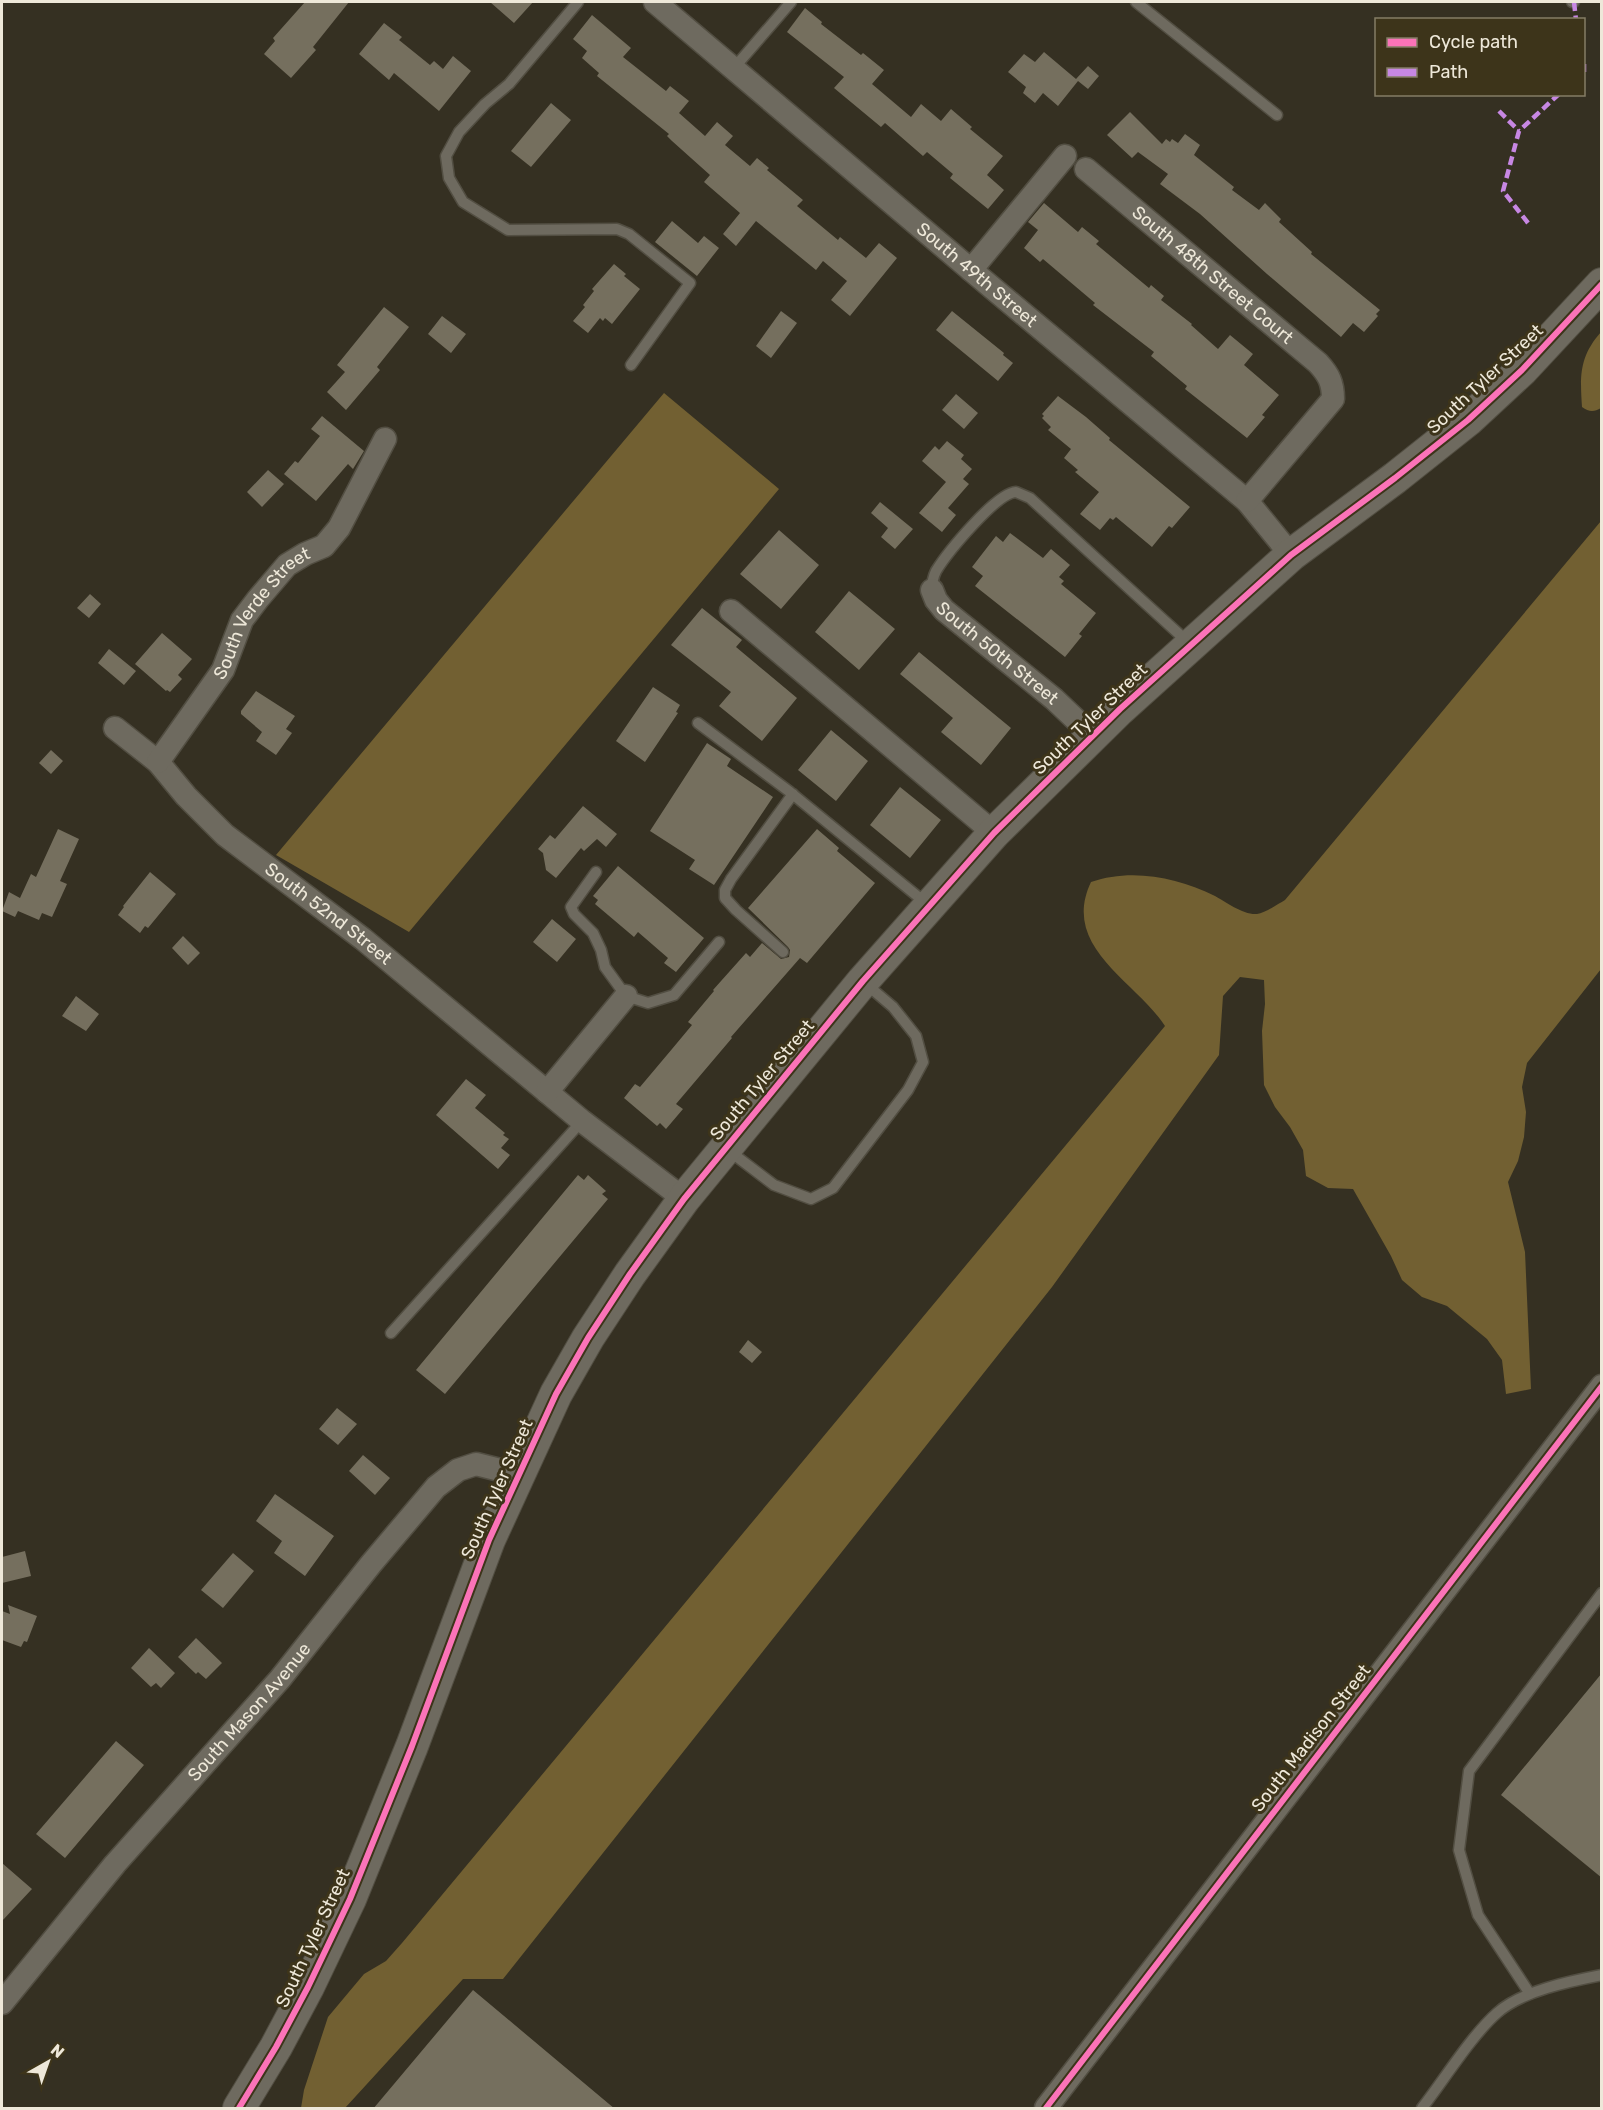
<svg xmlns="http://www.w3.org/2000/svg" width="1603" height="2110" viewBox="0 0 1603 2110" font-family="Rubik,sans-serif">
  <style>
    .forest { fill: #726032 }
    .building { fill: #756f5e }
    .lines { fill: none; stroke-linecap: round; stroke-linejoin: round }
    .service-casing { stroke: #524e42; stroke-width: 13 }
    .minor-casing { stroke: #524e42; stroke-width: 25 }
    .secondary-casing { stroke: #524e42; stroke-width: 34 }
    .service { stroke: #6e6a5f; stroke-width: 10 }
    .minor { stroke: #6e6a5f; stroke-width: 22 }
    .secondary { stroke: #6e6a5f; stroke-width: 32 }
    .quiet { stroke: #c787e3; stroke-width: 4.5; stroke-dasharray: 9 4.5; stroke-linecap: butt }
    .cycleway-casing { stroke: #3d341a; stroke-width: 10 }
    .cycleway { stroke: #fb73b8; stroke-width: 6 }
    .labels { text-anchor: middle; stroke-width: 6; stroke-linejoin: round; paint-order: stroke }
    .street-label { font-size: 18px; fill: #eee8d9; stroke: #3d341a }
  </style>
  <rect width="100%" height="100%" fill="#353022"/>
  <path class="forest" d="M1601 332V408C1594 412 1589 412 1582 407 1580 376 1579 357 1601 332Z
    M664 393 779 489 409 932 276 855Z
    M1601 521V969L1527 1063 1522 1087 1526 1112 1524 1137 1518 1161 1508 1182 1525 1252 1531 1389 1506 1394 1502 1360 1487 1339 1447 1306 1422 1297 1402 1280 1391 1256 1353 1189 1328 1188 1306 1176 1303 1150 1290 1127 1275 1107 1264 1085 1262 1031 1265 1004 1264 980 1240 977 1223 996 1219 1055 1052 1287 503 1979H463L345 2108H301L304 2090 328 2017 364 1974 386 1961 402 1943 1165 1026C1136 981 1060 947 1091 882 1131 868 1177 877 1215 896 1226 902 1243 915 1257 914 1265 913 1278 904 1285 900Z"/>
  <path class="building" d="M305 2H349L313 47 316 50 291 78 264 54 275 41 273 38Z
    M490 2H533L514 23Z
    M805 8 822 22 821 24 861 55 863 53 884 70 872 84 911 117 921 104 941 121 951 109 972 127 970 129 1003 156 987 175 1004 190 988 209 950 178 953 174 927 152 923 156 885 123 881 127 834 88 844 77 787 32Z
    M592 15 631 48 623 57 666 91 670 86 689 101 679 113 705 136 717 122 733 136 725 145 750 166 757 158 769 168 767 170 803 200 797 206 838 240 840 237 866 258 879 243 897 258 850 316 831 300 847 281 823 261 816 270 756 221 736 246 723 234 740 213 704 182 710 175 672 141 667 136 669 134 597 76 599 73 582 58 587 51 573 39Z
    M384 23 402 37 399 40 430 65 434 61 443 69 453 56 471 71 439 111 394 73 389 80 359 54Z
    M1044 52 1076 79 1088 66 1099 76 1088 89 1078 81 1058 106 1043 93 1035 103 1023 93 1026 87 1008 72 1024 54 1035 62Z
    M551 103 571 120 531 167 511 151Z
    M1130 112 1162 144 1166 139 1170 142 1172 139 1178 143 1185 134 1200 145 1194 155 1234 187 1232 190 1259 210 1265 203 1281 219 1279 222 1312 252 1311 254 1380 310 1376 314 1378 316 1364 332 1353 323 1341 337 1267 274 1200 214 1160 184 1168 174 1138 152 1132 158 1120 147 1107 135Z
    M1044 203 1078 232 1082 227 1099 241 1096 244 1149 288 1151 285 1164 296 1161 300 1192 324 1191 325 1218 349 1230 335 1253 354 1244 365 1279 395 1262 415 1265 417 1247 438 1185 389 1187 386 1151 356 1154 352 1093 305 1095 303 1043 259 1040 262 1024 248 1038 230 1028 222Z
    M672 221 698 243 704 236 719 248 697 276 655 242Z
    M614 264 626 274 624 276 640 289 612 324 605 318 603 321 600 318 588 333 573 321 585 307 583 305 594 291 592 289Z
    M384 307 409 327 377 367 380 370 346 410 327 392 345 372 337 365Z
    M781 311 797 323 771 358 756 346Z
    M952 311 1004 353 1003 355 1013 363 998 381 936 330Z
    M442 316 466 334 451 353 428 334Z
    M956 394 978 413 964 429 942 410Z
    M1058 396 1086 417 1110 438 1109 440 1190 507 1172 528 1169 526 1152 547 1116 517 1113 520 1110 518 1100 530 1080 514 1099 492 1075 472 1078 470 1064 458 1071 449 1048 430 1051 427 1042 418 1044 416 1042 414Z
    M322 416 364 451 353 469 348 464 316 501 284 474 295 461 298 463 320 436 311 429Z
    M947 441 964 455 961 459 972 469 963 479 969 484 948 508 956 515 942 532 919 513 946 482 922 461 935 446 939 450Z
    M268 470 284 484 262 507 247 492Z
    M880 502 913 529 895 549 881 537 888 528 871 513Z
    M779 530 819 565 781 609 740 574Z
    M1010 533 1043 558 1051 549 1070 565 1059 577 1064 581 1061 584 1096 613 1079 634 1082 636 1065 657 975 586 983 576 972 567 996 536 1003 542Z
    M849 591 895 629 859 670 815 632Z
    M90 594 101 604 89 618 77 608Z
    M702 608 742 640 736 647 797 698 762 741 719 706 731 692 671 645Z
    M162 633 192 659 178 675 182 679 170 692 167 690 166 691 135 664Z
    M109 649 136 671 124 685 98 663Z
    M919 652 1011 728 981 765 941 732 953 718 900 674Z
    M653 687 680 705 676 712 678 713 645 762 616 741Z
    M256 691 295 716 286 729 292 733 276 755 256 741 262 732 241 714V711Z
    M831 730 868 761 836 801 798 770Z
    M707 743 731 759 727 766 773 797 714 885 689 869 695 860 650 831Z
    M51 750 63 761 51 774 39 763Z
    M900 787 941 820 910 858 870 825Z
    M583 806 617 834 606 847 597 839 584 851 581 848 556 878 546 870 543 853 538 849 550 835 555 839Z
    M58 829 79 839 60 881 67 884 52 917 42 913 39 920 18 911 15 917 2 911 9 892 20 898 31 874 36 877Z
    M817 829 839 848 837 851 875 883 807 963 800 958 731 1037 732 1038 676 1104 683 1109 666 1129 660 1123 657 1126 624 1098 635 1084 640 1087 672 1049 692 1025 688 1022 714 991 713 990 746 953 750 957 762 943 781 959 789 957 790 950 788 947 748 908Z
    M618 866 704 938 676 972 664 963 668 958 638 932 634 937 595 904 598 900 593 896Z
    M150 872 176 894 148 928 145 926 140 933 118 915 124 907 123 906Z
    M552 919 576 939 557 962 533 942Z
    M183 936 200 953 188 965 172 948Z
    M76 996 99 1014 86 1031 62 1016Z
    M466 1079 486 1095 475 1108 505 1133 503 1135 509 1139 501 1148 510 1155 498 1169 436 1115Z
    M578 1175 584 1180 588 1175 606 1191 602 1194 608 1199 445 1394 416 1370Z
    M748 1340 762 1352 752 1363 739 1352Z
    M337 1408 357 1424 338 1445 319 1429Z
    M363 1455 390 1478 375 1495 349 1471Z
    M275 1494 334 1536 305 1576 274 1553 282 1541 256 1521Z
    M25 1551 31 1576 2 1583V1557Z
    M233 1553 254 1571 223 1608 201 1590Z
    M8 1605 37 1616 27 1642 24 1641 21 1647 2 1640V1611L10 1614Z
    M196 1638 222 1663 206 1679 198 1672 196 1674 178 1657Z
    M149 1648 175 1673 161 1688 156 1683 151 1687 131 1668Z
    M1602 1673V1878L1501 1795Z
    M116 1741 144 1765 65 1858 36 1834Z
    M2 1863 32 1889 2 1921Z
    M473 1990 615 2109H373Z"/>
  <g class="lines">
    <defs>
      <path id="service" d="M578 2 509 84 485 104 459 132 446 156 449 178 463 202 508 230 617 229 629 234 690 283 631 365
        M1136 2 1277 115
        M1572 2H1574
        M734 68 791 2
        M932 590C932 583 933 577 936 571 947 553 996 493 1016 492L1030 498 1190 644
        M698 723 790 792 927 904
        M596 872 571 907 574 914 593 933 601 950 605 967 626 996 648 1003 674 995 719 942
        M783 952 736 910 725 898V890L731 879 793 794
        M728 1150 774 1185 811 1199 833 1188 908 1090 923 1062 916 1036 893 1007 866 984
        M391 1333 582 1121
        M1530 1994 1478 1915 1459 1850 1469 1771 1602 1593
        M1422 2108C1444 2080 1471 2036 1497 2013 1521 1991 1571 1981 1602 1975"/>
      <g id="minor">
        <path id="s1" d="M655 2 971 270 1247 501 1291 555"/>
        <path id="s2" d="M1086 169 1318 363C1329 375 1333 383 1333 399L1247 501"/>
        <path d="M971 270 1065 156"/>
        <path id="s3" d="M932 590 936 600 944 610 1054 699 1092 735"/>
        <path d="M731 611 994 833"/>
        <path id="s4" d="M115 728 158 762 186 796 225 835 363 939 582 1121 684 1199"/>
        <path id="s5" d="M158 762 223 670 242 620 258 599 287 565 305 554 324 546 339 528 385 439"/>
        <path d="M547 1092 626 996"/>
        <path id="s6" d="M2 2003 115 1864 280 1679 371 1564 436 1487 458 1470 476 1464 500 1470 517 1478"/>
        <path d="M1046 2108 1602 1386"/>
      </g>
      <path id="secondary" d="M239 2108 276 2047 308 1987 350 1899 412 1746 489 1540 556 1394 588 1338 630 1274 684 1199 863 981 994 833 1055 773 1120 709 1291 555 1395 478 1468 420 1522 370 1602 284"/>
    </defs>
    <use href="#service" class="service-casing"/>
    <use href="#minor" class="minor-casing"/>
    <use href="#secondary" class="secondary-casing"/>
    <use href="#service" class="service"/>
    <use href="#minor" class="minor"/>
    <use href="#secondary" class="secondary"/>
    <path class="quiet" d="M1574 2 1576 20
      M1584 64V72
      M1499 111 1519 131
      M1528 223 1503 191 1519 131 1559 94"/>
    <defs>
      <path id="cycleway" d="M239 2108 276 2047 308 1987 350 1899 412 1746 489 1540 556 1394 588 1338 630 1274 684 1199 863 981 994 833 1055 773 1120 709 1291 555 1395 478 1468 420 1522 370 1602 284
        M1046 2108 1602 1386"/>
    </defs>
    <use href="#cycleway" class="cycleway-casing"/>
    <use href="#cycleway" class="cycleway"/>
  </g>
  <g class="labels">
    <g class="street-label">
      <text dy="6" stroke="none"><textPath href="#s1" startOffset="422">South 49th Street</textPath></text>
      <text dy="6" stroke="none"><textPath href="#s2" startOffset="165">South 48th Street Court</textPath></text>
      <text transform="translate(1485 379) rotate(-43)" y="6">South Tyler Street</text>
      <text dy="6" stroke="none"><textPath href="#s5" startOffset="183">South Verde Street</textPath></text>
      <text dy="6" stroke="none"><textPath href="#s3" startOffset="92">South 50th Street</textPath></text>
      <text transform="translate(1090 719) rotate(-44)" y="6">South Tyler Street</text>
      <text dy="6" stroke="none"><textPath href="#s4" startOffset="284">South 52nd Street</textPath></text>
      <text transform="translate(762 1080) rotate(-50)" y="6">South Tyler Street</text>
      <text transform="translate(497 1489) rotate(-66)" y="6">South Tyler Street</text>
      <text dy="6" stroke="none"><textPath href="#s6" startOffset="382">South Mason Avenue</textPath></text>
      <text transform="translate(1311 1738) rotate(-52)" y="6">South Madison Street</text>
      <text transform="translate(313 1938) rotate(-65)" y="6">South Tyler Street</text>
    </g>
  </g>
  <rect width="1603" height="2110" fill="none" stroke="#eee8d9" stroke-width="6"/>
  <rect x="1375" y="18" width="210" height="78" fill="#3d341a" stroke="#847c66" stroke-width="1.5"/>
  <rect x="1387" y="38" width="30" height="9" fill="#fb73b8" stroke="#847c66" stroke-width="1.5"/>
  <text x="1429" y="48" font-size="18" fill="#eee8d9">Cycle path</text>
  <rect x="1387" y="68" width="30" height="9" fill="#c787e3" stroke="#847c66" stroke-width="1.5"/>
  <text x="1429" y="78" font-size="18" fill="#eee8d9">Path</text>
  <g transform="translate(48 2062) rotate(40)" stroke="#3d341a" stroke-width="4.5" paint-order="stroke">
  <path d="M0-4.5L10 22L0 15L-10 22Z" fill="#eee8d9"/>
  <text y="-9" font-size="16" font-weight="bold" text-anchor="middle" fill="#eee8d9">N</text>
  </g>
</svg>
